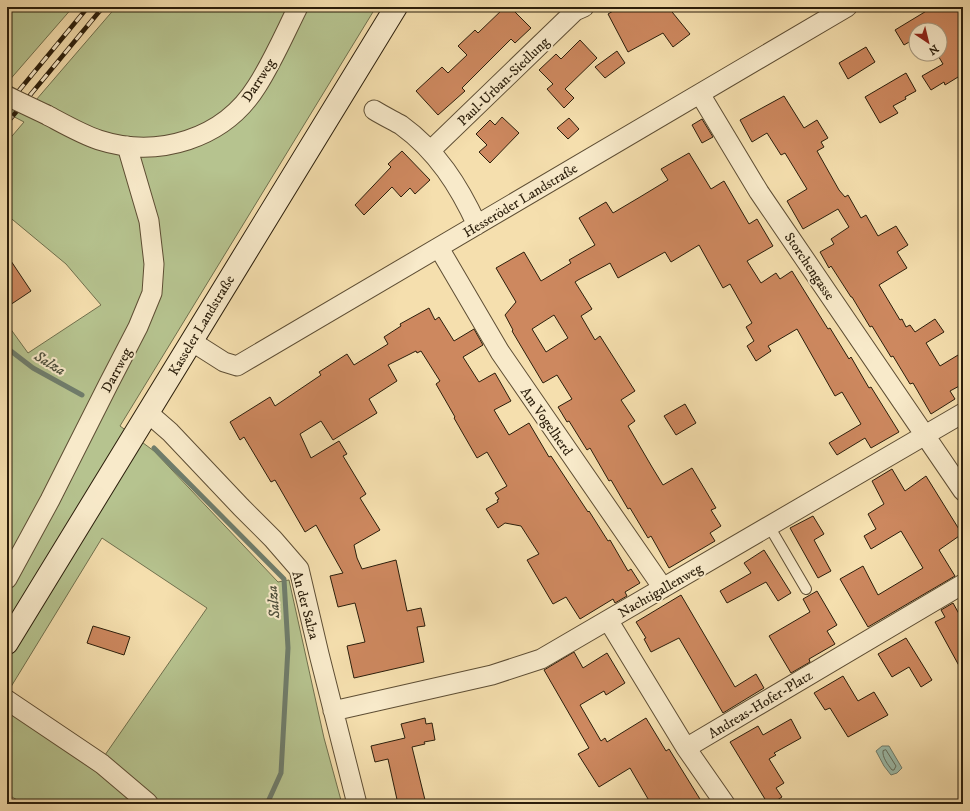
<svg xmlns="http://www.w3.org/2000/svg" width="970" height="811" viewBox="0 0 970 811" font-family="'IM FELL DW Pica',serif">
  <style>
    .green { fill: #b6c38f; stroke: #70704d; fill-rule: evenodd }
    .water { fill: #9cbdac; stroke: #6f7d6c }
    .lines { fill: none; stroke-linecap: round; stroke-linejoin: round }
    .shore { stroke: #646e5c; stroke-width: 1 }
    .stream { stroke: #6f7d6c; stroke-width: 5 }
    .building { fill: #cd885f; stroke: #2b1e0b; fill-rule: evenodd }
    .service-casing { stroke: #5e4e34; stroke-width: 12 }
    .minor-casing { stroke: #5e4e34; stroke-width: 21 }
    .secondary-casing { stroke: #2b1e0b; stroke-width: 24 }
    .service { stroke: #f8eaca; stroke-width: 10 }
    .minor { stroke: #f8eaca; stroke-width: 19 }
    .secondary { stroke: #f8eaca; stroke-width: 22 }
    .rail-casing { stroke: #2b1e0b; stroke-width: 4.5 }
    .rail { stroke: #f8eaca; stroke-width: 3; stroke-dasharray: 9; stroke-linecap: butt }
    .minor-bridge-casing { stroke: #5e4e34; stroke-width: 21; stroke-linecap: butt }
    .minor-bridge { stroke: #f8eaca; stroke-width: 19 }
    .labels { text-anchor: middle; stroke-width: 4; stroke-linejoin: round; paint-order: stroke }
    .street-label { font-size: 14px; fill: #2b1e0b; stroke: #f8eaca }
    .water-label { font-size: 15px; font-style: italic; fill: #4d4e3b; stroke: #f8eaca }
  </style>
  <rect width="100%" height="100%" fill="#f5dfae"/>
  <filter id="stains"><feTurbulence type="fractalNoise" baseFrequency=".005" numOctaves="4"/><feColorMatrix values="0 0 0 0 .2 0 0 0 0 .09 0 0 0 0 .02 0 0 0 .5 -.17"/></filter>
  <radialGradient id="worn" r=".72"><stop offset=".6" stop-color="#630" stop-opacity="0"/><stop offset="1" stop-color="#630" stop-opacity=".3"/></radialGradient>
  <path class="green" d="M7 7H73L7 83Z
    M116 7H376L120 426 154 451 278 582 289 580 324 738 342 804H24L7 794V324L28 353 101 305 66 264 7 215V142L24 122 7 113V84L36 100ZM102 538 207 608 105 755 9 690Z"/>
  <path class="water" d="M882 746H889L902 768 897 773 891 775 884 766 876 751Z"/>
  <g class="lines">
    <path class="shore" d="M886 750 896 766 894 770H892C888 765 882 757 883 751Z"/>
    <path class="stream" d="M7 348 33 368 82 395
      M154 448 284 579 288 648 281 773 267 804"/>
  </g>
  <path class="building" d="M505 7H510L531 28 515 43 511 39 462 88 465 91 438 115 416 91 442 67 448 73 467 55 458 46 475 30 478 33Z
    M620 7H668L690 34 673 47 663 33 628 52 608 14Z
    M933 7H957L963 17V74L945 85 944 82 931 90 922 76 943 64 937 54H940V30H916V38L904 45 895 30Z
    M580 40 597 58 565 89 574 98 564 108 547 89 553 84 539 70 556 54 561 59Z
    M866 47 875 62 848 79 839 63Z
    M617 51 625 63 605 78 595 67Z
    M906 73 916 91 905 97 906 99 893 106 898 113 880 123 865 97Z
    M784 96 804 128 817 120 828 138 821 142 824 147 817 151 839 190 845 197 848 195 861 218 866 215 878 236 896 226 908 245 897 252 907 268 879 285 900 320 902 319 906 327 910 325 915 332 935 319 944 332 926 343 940 366 963 352V384L950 391 955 399 931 414 913 383 910 384 893 356 891 357 872 326 870 327 852 297H851L831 266 829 268 820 252 834 244 831 239 849 227 838 209 803 229 787 201 807 189 785 153 781 155 767 133 752 142 740 120Z
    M502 117 519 133 490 163 479 152 487 145 476 134 490 120 495 125Z
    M569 118 579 129 568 139 557 128Z
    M702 119 713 137 702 143 692 125Z
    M402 151 430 180 415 194 410 188 401 197 392 187 364 215 355 205 391 167 388 164Z
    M689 153 711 189 724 181 749 224 757 219 773 246 747 261 761 283 776 273 780 279 792 271 828 329 830 328 849 359 851 357 869 388 871 387 899 432 871 448 865 438 837 455 829 443 861 424 842 392 835 396 797 329 768 346 771 351 756 361 747 346 754 341 746 327 752 323 730 284 723 288 699 245 671 262 665 252 618 278 610 263 578 280 575 282 592 309 581 316 595 340 600 336 635 391 621 400 635 421 628 426 652 467 663 485 692 468 716 508 711 510 721 526 710 533 715 541 669 568 651 536 648 538 630 508 628 509 611 480 609 481 590 448 587 450 569 421 567 422 558 407 572 399 557 375 543 383 512 331 513 330 505 315 516 302 496 268 524 252 541 281 571 263 569 260 595 245 579 218 606 202 613 213 640 197 668 180 661 169ZM554 315 568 338 546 352 532 329Z
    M7 255 31 291 7 307Z
    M429 308 435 320 439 317 454 341 474 329 483 345 463 357 479 382 495 373 511 401 494 410 509 435 529 423 549 457 551 456 588 512 589 511 608 541 610 540 628 571 631 569 640 583 625 592 627 596 615 603 613 599 580 619 566 597 553 604 527 560 539 554 521 526 505 523 498 528 486 509 498 502 497 500 499 499 495 493 507 486 487 452 477 458 454 418 455 417 436 384 440 381 421 351 417 353 416 351 388 365 397 381 369 399 377 413 333 440 321 421 300 434 311 458 339 441 347 454 343 456 366 494 360 498 380 530 354 545 357 558 362 569 396 560 407 611 421 608 425 626 417 627 424 662 354 678 347 646 365 642 355 603 338 607 330 576 343 573 316 525 305 532 275 480 271 482 244 437 240 440 230 422 270 397 275 406 321 375 319 372 347 354 354 365 388 344 384 337 401 326 400 324Z
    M685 404 696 423 676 435 664 416Z
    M892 469 905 491 926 476 962 534 939 550 955 576 868 627 840 579 863 566 878 595 923 568 901 531 871 549 864 536 876 529 868 514 884 504 872 481Z
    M813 516 824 534 814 540 831 571 818 578 790 528Z
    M764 550 791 593 778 601 766 582 727 603 720 591 751 573 744 563Z
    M817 591 837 625 827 631 835 644 809 659 810 662 791 673 769 636 810 612 803 599Z
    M681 595 735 687 756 674 764 688 723 713 679 638 651 652 644 639 646 638 636 622Z
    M953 603 963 621V673L935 622 945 617 941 610Z
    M93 626 130 637 124 655 87 643Z
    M906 638 932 680 921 687 909 667 892 677 878 654Z
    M574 652 583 668 607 653 625 683 606 695 604 691 580 705 601 741 605 738 607 742 646 718 666 751 669 749 703 804H651L630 768 599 787 578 754 589 748 544 670Z
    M843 676 858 701 874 692 888 715 848 737 830 708 825 710 814 693Z
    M425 718 426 724 432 723 435 740 424 742 425 744 412 747 426 804H398L388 759 375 762 371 746 405 738 401 724Z
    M791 719 801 738 774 753 776 755 769 759 784 783 776 788 782 797 771 804H768L730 742 758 726 763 735Z"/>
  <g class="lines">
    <defs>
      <path id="service" d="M769 526 806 589"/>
      <path id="minor" d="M700 94 759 192 963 491
        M374 110C382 115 392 120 401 125 437 151 459 186 477 225
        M47 115C64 124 81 134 99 140 158 159 224 139 257 86 273 61 285 33 298 7
        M430 151 575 11 584 7
        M439 248 500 352 663 588
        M191 341 224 362 237 366 847 7
        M147 412 170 432 241 507 273 539 299 569 319 654 357 804
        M7 579 50 500 108 385 138 327 152 293 154 264 149 221 127 146
        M608 620 686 748 725 804
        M7 700 102 764 148 803
        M333 711 492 675 541 659 963 413
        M686 748 963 584"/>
      <path id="secondary" d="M7 643 396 7"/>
    </defs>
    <use href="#service" class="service-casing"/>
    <use href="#minor" class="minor-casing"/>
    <use href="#secondary" class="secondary-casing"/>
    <use href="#service" class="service"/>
    <use href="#minor" class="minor"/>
    <use href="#secondary" class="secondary"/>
    <defs>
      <path id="rail" d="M7 105 88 7
        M7 123 103 7"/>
    </defs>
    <use href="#rail" class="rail-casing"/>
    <use href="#rail" class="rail"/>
    <defs>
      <path id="minor-bridge" d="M7 96 47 115"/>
    </defs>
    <use href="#minor-bridge" class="minor-bridge-casing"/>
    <use href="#minor-bridge" class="minor-bridge"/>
  </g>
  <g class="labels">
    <g class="street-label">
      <text transform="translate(258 80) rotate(-57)" y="5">Darrweg</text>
      <text transform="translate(503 81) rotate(-44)" y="5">Paul-Urban-Siedlung</text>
      <text transform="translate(520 200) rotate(-31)" y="5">Hesseröder Landstraße</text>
      <text transform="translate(810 266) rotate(56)" y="5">Storchengasse</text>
      <text transform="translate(201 325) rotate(-59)" y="5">Kasseler Landstraße</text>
      <text transform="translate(116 370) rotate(-62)" y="5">Darrweg</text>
      <text transform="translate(547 421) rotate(55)" y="5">Am Vogelherd</text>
      <text transform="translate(660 590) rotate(-30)" y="5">Nachtigallenweg</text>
      <text transform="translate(306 605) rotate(75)" y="5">An der Salza</text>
      <text transform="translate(760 704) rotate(-31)" y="5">Andreas-Hofer-Platz</text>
    </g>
    <g class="water-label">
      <text transform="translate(50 363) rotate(31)" y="5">Salza</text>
      <text transform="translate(273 602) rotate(-95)" y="5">Salza</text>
    </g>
  </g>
  <rect width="970" height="811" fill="none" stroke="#f5dfae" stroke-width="24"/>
  <rect x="8" y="8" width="954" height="795" fill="none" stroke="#2b1e0b" stroke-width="2"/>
  <rect x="12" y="12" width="946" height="787" fill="none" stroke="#2b1e0b"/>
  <g transform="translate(928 42) rotate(145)"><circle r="19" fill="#f8eaca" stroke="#a6987e"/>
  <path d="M0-3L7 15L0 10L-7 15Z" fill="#8f2418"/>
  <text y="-6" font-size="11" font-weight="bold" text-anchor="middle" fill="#2b1e0b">N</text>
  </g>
  <rect width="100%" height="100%" filter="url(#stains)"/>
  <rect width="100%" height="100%" fill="url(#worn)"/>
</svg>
